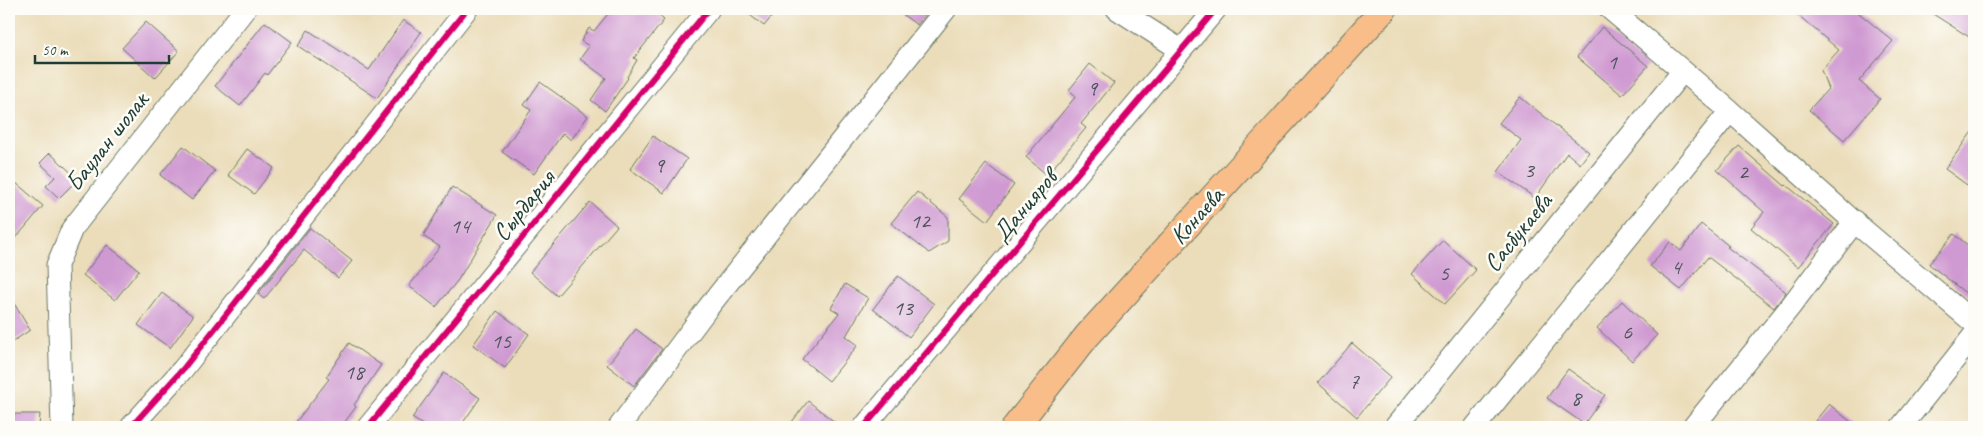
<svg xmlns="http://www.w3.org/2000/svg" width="1983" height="436" viewBox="0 0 1983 436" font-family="Caveat,sans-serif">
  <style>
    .building { fill: #cf99d1 }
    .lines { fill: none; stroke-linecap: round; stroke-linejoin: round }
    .minor-casing { stroke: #667563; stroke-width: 23 }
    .major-casing { stroke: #667563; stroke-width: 28 }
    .minor { stroke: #fff; stroke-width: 21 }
    .major { stroke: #f8bd89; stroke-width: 26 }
    .cycleway-casing { stroke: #fdfcf7; stroke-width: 9 }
    .cycleway { stroke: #d6006c; stroke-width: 6 }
    .labels { text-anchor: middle; stroke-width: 5; stroke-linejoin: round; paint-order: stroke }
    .number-label { font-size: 22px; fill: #4b545b }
    .street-label { font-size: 25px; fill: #1f3d34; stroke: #fdfcf7 }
  </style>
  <rect width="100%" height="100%" fill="#fdfcf7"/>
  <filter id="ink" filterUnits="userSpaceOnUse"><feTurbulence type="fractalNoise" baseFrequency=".02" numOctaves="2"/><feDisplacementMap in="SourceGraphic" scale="10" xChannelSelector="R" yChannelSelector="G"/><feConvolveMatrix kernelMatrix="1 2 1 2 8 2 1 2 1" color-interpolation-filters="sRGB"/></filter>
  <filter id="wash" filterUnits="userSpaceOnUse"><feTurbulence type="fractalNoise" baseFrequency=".0096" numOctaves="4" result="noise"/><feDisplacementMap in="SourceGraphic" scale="20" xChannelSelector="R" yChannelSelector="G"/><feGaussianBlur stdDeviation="1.12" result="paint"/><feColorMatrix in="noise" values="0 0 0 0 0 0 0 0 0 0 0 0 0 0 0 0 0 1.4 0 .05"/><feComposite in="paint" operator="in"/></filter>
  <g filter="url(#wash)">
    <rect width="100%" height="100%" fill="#ebddba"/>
    <g id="blocks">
      <path class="building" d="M612 9H650L664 20 634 58 637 60 627 77 628 78 605 111 591 100 606 78 580 59 589 46 581 41 589 28 594 31Z
        M742 9H778L764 26Z
        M895 9H930L917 25Z
        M1791 9H1854L1893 41 1859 81 1880 99 1844 140 1809 110 1828 89 1821 70 1839 50Z
        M1925 9H1974V40Z
        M403 20 421 32 377 98 298 46 308 30 369 70Z
        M146 22 179 51 155 78 122 48Z
        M265 22 292 42 267 75 265 73 240 106 215 86Z
        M1602 27 1648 66 1622 95 1577 57Z
        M1090 64 1114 83 1081 124 1086 128 1047 175 1026 157 1076 96 1069 90Z
        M540 82 588 116 571 140 563 133 534 174 502 152 531 110 524 105Z
        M1520 97 1589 152 1580 164 1567 153 1535 198 1498 172 1521 140 1499 123Z
        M1974 129V190L1945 169Z
        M653 136 687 159 664 193 630 169Z
        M183 146 215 171 192 200 160 175Z
        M1739 146 1785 186 1786 185 1834 224 1798 267 1751 228 1764 212 1717 170Z
        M247 149 274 168 254 194 228 175Z
        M50 153 78 179 59 198 46 186 55 177 40 163Z
        M986 164 1014 185 987 221 959 199Z
        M9 177 43 206 16 238 9 232Z
        M452 187 497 215 458 280 436 307 409 286 440 247 423 236Z
        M917 192 948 217V241L929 253 891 223Z
        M590 202 617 226 557 296 530 272Z
        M1701 224 1729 246 1727 247 1786 292 1774 308 1708 257 1681 290 1650 266 1670 242 1681 251Z
        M310 228 352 261 338 278 304 250 264 299 258 294Z
        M1954 234 1974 250V287L1968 295 1929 264Z
        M1443 240 1476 270 1445 304 1412 274Z
        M107 245 139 270 115 300 83 275Z
        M898 276 934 304 909 337 873 309Z
        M845 284 868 298 846 336 858 345 829 381 802 359 839 313 831 308Z
        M162 293 193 316 170 348 138 325Z
        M9 295 30 330 9 344Z
        M1622 301 1657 335 1632 361 1597 328Z
        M497 311 529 334 505 368 473 345Z
        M636 329 662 349 634 386 607 365Z
        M349 343 381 365 354 405 356 407 341 427H292L329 379 326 377Z
        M1352 343 1391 377 1357 417 1318 383Z
        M1568 369 1605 395 1584 424 1547 398Z
        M444 373 480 398 460 427H426L412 418Z
        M808 401 841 427H788Z
        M1829 404 1857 427H1810Z
        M12 414H40L39 427H12Z"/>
    </g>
  </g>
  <g filter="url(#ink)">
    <use href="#blocks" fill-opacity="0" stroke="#667563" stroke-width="1"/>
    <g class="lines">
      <defs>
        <path id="minor" d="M1117 9 1181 50
          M1610 9 1730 111 1851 219 1974 323
          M62 427 57 265 72 229 245 9
          M131 427 183 369 467 9
          M368 427 709 9
          M619 427 707 309 946 9
          M864 427 1216 9
          M1395 427 1682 72
          M1475 427 1730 111
          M1693 427 1790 307 1855 221
          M1901 427 1974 335"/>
        <path id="major" d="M1015 427 1087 336 1384 9"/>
      </defs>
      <use href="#minor" class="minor-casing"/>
      <use href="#major" class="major-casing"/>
      <use href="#minor" class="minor"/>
      <use href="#major" class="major"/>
      <defs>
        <path id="cycleway" d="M131 427 183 369 467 9
          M368 427 709 9
          M864 427 1216 9"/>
      </defs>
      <use href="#cycleway" class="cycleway-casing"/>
      <use href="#cycleway" class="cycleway"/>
    </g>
  </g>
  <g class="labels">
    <g class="number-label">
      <text x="1612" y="69">1</text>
      <text x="1092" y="95">9</text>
      <text x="659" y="172">9</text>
      <text x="1529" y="177">3</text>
      <text x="1743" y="179">2</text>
      <text x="920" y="228">12</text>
      <text x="460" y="233">14</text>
      <text x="1676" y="274">4</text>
      <text x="1444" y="280">5</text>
      <text x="903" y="315">13</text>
      <text x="1627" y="339">6</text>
      <text x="501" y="348">15</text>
      <text x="354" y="379">18</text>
      <text x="1354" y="388">7</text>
      <text x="1576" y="405">8</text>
    </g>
    <g class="street-label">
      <text transform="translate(106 141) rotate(-52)" y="9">Баулан шолак</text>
      <text transform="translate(523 205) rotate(-51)" y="9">Сырдария</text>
      <text transform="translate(1024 205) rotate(-50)" y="9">Данияров</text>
      <text transform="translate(1196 215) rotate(-48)" y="9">Конаева</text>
      <text transform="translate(1517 232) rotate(-51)" y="9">Сасбукаева</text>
    </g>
  </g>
  <rect width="1983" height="436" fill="none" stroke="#fdfcf7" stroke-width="30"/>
  <path d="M35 55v8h134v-8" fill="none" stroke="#1f3d34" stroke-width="2.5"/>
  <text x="42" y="55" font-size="15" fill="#1f3d34" stroke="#fdfcf7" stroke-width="4" paint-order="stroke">50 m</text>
</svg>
